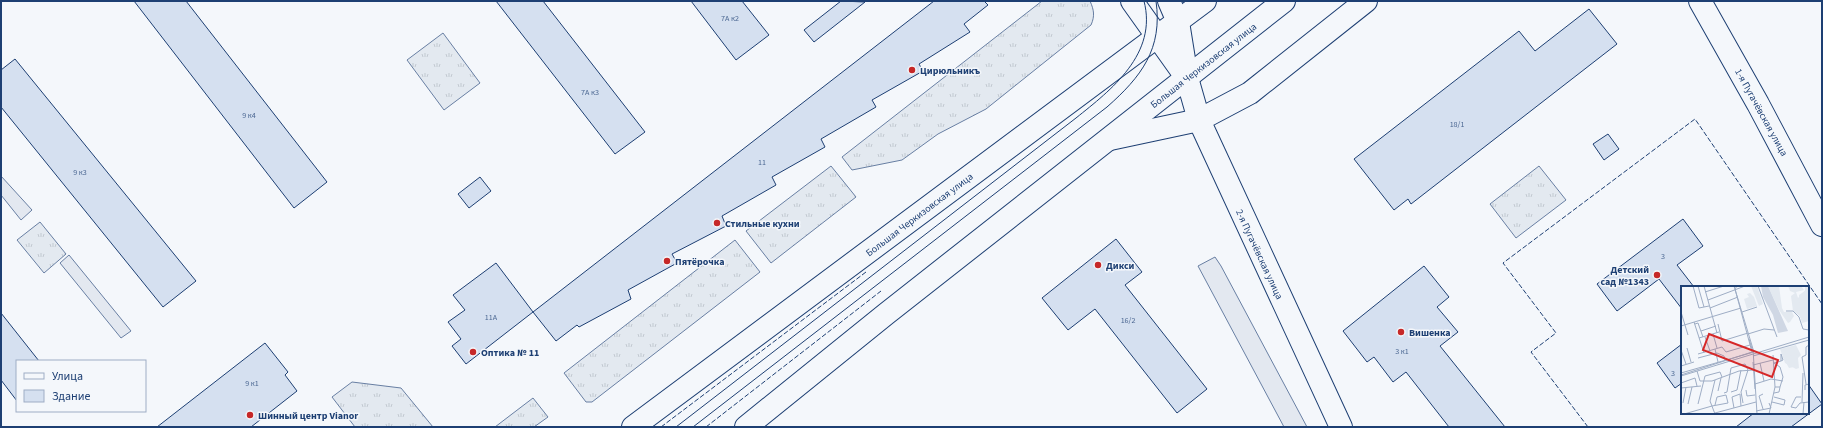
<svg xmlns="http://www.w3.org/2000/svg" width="1823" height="428" viewBox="0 0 1823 428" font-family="'Source Sans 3',sans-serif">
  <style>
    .grass { fill: url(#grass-tufts); stroke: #687fa3 }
    .parking { fill: #e3e8f0; stroke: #687fa3 }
    .building { fill: #d5e0f0; stroke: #1d3f73 }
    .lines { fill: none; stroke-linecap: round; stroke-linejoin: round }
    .minor-casing { stroke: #1d3f73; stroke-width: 24 }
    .major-casing { stroke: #1d3f73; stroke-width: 24 }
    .minor { stroke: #f4f7fb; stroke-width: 22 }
    .major { stroke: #f4f7fb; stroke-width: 22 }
    .tram { stroke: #1d3f73; stroke-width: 1 }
    .fence { stroke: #1d3f73; stroke-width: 1; stroke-dasharray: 5 2; stroke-linecap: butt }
    .poi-dot { fill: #c62828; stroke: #f4f7fb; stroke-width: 1.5 }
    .labels { text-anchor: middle; stroke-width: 3; stroke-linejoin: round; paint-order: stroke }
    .number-label { font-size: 8px; fill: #4b6792 }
    .street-label { font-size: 10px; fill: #1d3f73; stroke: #f4f7fb }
    .poi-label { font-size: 10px; font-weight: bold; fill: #1d3f73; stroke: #f4f7fb; text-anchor: start }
    .inset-road { fill: none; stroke: #9eadc5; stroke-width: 1 }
    .view { fill: #d62828; fill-opacity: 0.15; stroke: #d62828; stroke-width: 2 }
    .inset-edge { fill: none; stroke: #1d3f73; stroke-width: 2 }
  </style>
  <defs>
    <pattern id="grass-tufts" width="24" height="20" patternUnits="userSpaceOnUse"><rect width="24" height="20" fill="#e3e9f0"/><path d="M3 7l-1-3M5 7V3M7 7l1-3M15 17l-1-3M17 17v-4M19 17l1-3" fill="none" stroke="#c2c9d1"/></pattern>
  </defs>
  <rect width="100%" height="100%" fill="#f4f7fb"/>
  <path class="grass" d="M1042 1H1090C1094 10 1095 16 1091 25L986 109 938 134 902 160 852 170 842 157Z
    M443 33 480 83 444 110 407 60Z
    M831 166 856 197 771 263 746 231Z
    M1539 166 1566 200 1516 238 1490 204Z
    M40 222 66 254 44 273 17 240Z
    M735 240 760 272 592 402H586L564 373Z
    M352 382 401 388 433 427H355L332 397Z
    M533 398 548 417 534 427H495Z"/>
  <path class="parking" d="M1 176 32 210 21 220 1 195Z
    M69 255 131 331 121 338 60 263Z
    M1215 257 1221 266 1307 427H1284L1198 266Z"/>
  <path class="building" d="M134 1H186L327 182 294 208Z
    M496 1H543L645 132 615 154Z
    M691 1H742L769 35 736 60Z
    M841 1 865 2 814 42 804 30Z
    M934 1H984L988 5 964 24 970 32 919 64 923 71 872 100 876 107 821 139 825 147 772 177 776 185 722 216 726 226 672 254 677 263 628 290 631 299 579 327 577 325 556 341 533 312Z
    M1589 9 1617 44 1411 204 1408 199 1394 210 1354 159 1519 31 1535 51Z
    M15 59 196 281 163 307 1 107V70Z
    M1608 134 1619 149 1604 160 1593 144Z
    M480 177 491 191 469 208 458 194Z
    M1683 219 1703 246 1677 265 1694 287H1682V309L1659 279 1617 311 1597 284Z
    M1116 239 1142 272 1125 285 1207 389 1177 413 1095 309 1068 330 1042 298Z
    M496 263 533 312 466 364 452 346 461 339 448 322 465 310 453 295Z
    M1424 266 1449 297 1437 307 1458 332 1440 346 1505 427H1449L1406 372 1393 382 1374 357 1367 362 1343 331Z
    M1 313 39 361H17V401L1 380Z
    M265 343 288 372 285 375 297 391 251 427H157Z
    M1682 344V383L1675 388 1657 363Z
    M1808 384 1822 404 1791 427H1736L1754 413H1808Z"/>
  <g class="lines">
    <defs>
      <path id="minor" d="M1132 1 1184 74
        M1169 1 1178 22 1187 78 1199 120 1341 427
        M1700 1 1758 104 1822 225
        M1110 139 1199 120 1250 93 1366 1"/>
      <path id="major" d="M633 427 1205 1
        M746 427 886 314 1284 1"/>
    </defs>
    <use href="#minor" class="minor-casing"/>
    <use href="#major" class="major-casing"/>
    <use href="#minor" class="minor"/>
    <use href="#major" class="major"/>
    <path class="tram" d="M676 427 1076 118C1111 90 1158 54 1144 1
      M693 427 1107 107C1141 77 1163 49 1156 1"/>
    <path class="fence" d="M661 427 866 272
      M706 427 881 291
      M1588 427 1531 352 1556 333 1503 263 1695 119 1822 304"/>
  </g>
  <g class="poi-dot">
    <circle cx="912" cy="70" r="4"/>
    <circle cx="717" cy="223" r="4"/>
    <circle cx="667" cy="261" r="4"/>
    <circle cx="1098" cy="265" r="4"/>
    <circle cx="1657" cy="275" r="4"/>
    <circle cx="1401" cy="332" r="4"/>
    <circle cx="473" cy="352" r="4"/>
    <circle cx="250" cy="415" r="4"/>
  </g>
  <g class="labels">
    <g class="number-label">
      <text x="730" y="21">7А к2</text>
      <text x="590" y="95">7А к3</text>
      <text x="249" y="118">9 к4</text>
      <text x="1457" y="127">18/1</text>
      <text x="762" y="165">11</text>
      <text x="80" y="175">9 к3</text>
      <text x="1663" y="259">3</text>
      <text x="491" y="320">11А</text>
      <text x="1128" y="323">16/2</text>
      <text x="1402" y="354">3 к1</text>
      <text x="1673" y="376">3</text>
      <text x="252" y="386">9 к1</text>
    </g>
    <g class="street-label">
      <text transform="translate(1203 65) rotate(-38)" y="4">Большая Черкизовская улица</text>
      <text transform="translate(1762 112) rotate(61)" y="4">1-я Пугачёвская улица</text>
      <text transform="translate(919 214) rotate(-37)" y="4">Большая Черкизовская улица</text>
      <text transform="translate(1260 254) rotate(65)" y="4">2-я Пугачёвская улица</text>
    </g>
    <g class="poi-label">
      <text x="920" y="74">Цирюльникъ</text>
      <text x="725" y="227">Стильные кухни</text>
      <text x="675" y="265">Пятёрочка</text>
      <text x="1106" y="269">Дикси</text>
      <text x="1649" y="273" text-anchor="end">Детский<tspan x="1649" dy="12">сад №1343</tspan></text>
      <text x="1409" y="336">Вишенка</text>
      <text x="481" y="356">Оптика № 11</text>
      <text x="258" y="419">Шинный центр Vianor</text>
    </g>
  </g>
  <g transform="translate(1681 286)">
    <rect width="128" height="128" fill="#f4f7fb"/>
    <path d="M70 0H76L82 18 78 20ZM87 0H98L101 22 103 26H111L113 30 109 36 107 37 98 24ZM107 0H120L123 4 115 6 117 12 128 0V35L121 37 119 30 112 25 110 10 114 7 109 5ZM69 7 73 11 76 20 66 23 63 13 68 11 66 8ZM115 59 120 69 117 72 118 82 115 83 104 77 99 63Z" fill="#e3e9f0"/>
    <path d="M88 0 96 2 100 22H98L99 17 95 15ZM124 0 128 2 126 29 128 34 122 36 116 25 121 21 118 16V9L124 5ZM111 67 118 70 114 75 113 81 108 82 103 73 109 72Z" fill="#e3e9f0"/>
    <path d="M80 0H87L107 45 97 47 92 29 82 11Z" fill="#cfd7e4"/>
    <path class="inset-road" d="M12 0 18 22 28 20M17 0 23 21M23 0 36 47M53 0 72 63 76 128M77 0 96 51M24 6 43 0M27 14 64 0M29 22 57 11M105 25H112L118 31 122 43 128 44M0 26 7 49M61 26 76 21M13 36 23 67M14 38 17 37 22 51M37 38 41 55 67 47M0 40 60 22M20 45 35 40M32 48 36 62M67 48 83 43 93 44M24 51 29 65M18 52 38 46M68 53 72 66M6 62 10 76M34 63 37 76M0 64 5 78M17 68 41 61 45 66 69 59M72 70 128 54M17 72 36 67 43 70 44 74M72 76 74 103M79 77 83 95M93 77 99 81 102 91 99 101M93 77 100 75 102 74 100 68V75M72 79 92 74M0 80 13 76M16 85 19 95H31L58 85 73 84M0 87 73 66M0 89 71 66 54 3 56 0M0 90 128 51M34 94 29 115 34 128M0 97 14 92 16 100M74 98 90 93 102 95M125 98 121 71 125 69V61L128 59M0 102 20 100M65 104 66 110 74 109M124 104V99L128 98V102M37 105 40 92M50 106 56 104 60 84M43 107 46 106 50 82 64 78 67 84 60 106 62 117M93 107 98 106 99 101H94M82 108 78 110 82 123M120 111H115L110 121 115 122 119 117 128 116M91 116 103 119 104 114 93 111M121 116 122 87M2 117 5 101M7 118 11 101M17 118 24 90 39 86 41 91M31 120 47 117 45 109 36 111 34 119M53 122 51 111 59 108 60 120M75 125 90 122 88 117M34 127 75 116M3 128 31 120M88 128 94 101 92 69M122 128 123 116"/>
    <path class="view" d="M28 48 97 74 91 91 22 64Z"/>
    <rect width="128" height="128" class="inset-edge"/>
  </g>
  <rect width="1823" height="428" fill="none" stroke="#1d3f73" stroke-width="4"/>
  <rect x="16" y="360" width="130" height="52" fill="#f4f7fb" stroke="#9eadc5"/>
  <rect x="24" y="373" width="20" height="6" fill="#f4f7fb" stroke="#9eadc5"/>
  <text x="52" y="380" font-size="12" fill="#1d3f73">Улица</text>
  <rect x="24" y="390" width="20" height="12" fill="#d5e0f0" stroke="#9eadc5"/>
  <text x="52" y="400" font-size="12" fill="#1d3f73">Здание</text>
</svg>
